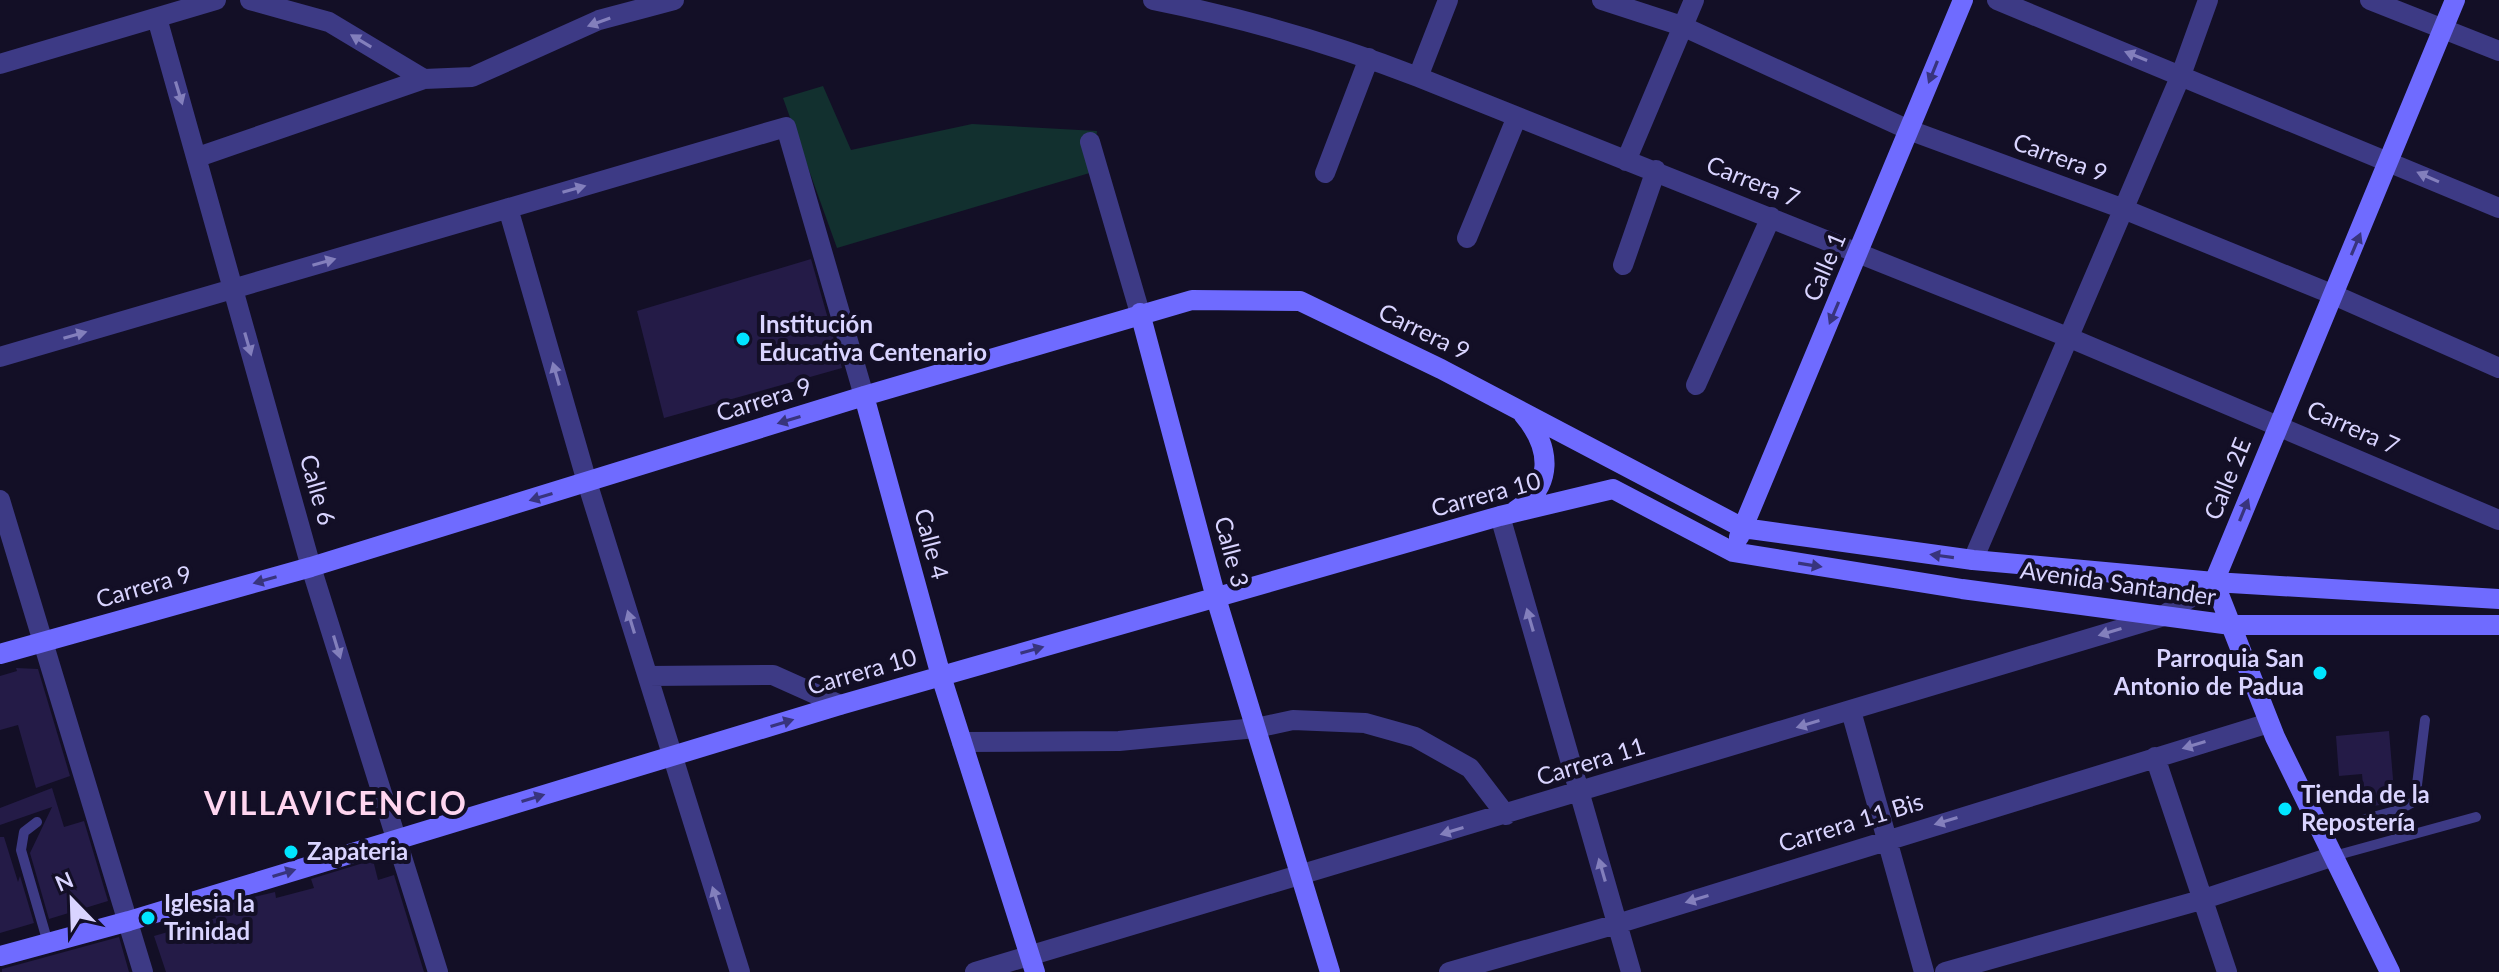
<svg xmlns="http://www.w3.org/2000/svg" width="2499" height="972" viewBox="0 0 2499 972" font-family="Lato,sans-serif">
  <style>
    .green { fill: #12302f }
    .building { fill: #241b47 }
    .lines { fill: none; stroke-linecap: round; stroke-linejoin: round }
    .lane { stroke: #3d3a85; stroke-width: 10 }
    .street { stroke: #3d3a85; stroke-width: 20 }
    .secondary { stroke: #6f6bff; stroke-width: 20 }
    .oneway { fill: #837fbc }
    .oneway2 { fill: #38347d }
    .poi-dot { fill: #00e5ff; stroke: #130f26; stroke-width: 3 }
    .labels { text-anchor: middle; stroke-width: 8; stroke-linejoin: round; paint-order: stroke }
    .street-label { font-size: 24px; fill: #d9d4ff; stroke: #130f26 }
    .poi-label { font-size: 24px; font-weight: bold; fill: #d9d4ff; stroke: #130f26; text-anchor: start }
    .district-label { font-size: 32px; font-weight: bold; letter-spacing: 2px; fill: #ffd6f0; stroke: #130f26 }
  </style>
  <rect width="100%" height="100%" fill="#130f26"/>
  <path class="green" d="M823 86 851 150 972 124 1097 131 1093 172 837 248 783 98Z"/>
  <path class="building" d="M811 259 842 368 664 418 637 311Z
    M16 668 38 669 70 776 36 788 18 725 0 730V676L17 671Z
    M2389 731 2395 803 2365 807 2362 774 2339 776 2336 736Z
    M52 788 64 827 84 821 108 901 49 919 30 853 52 807 0 825V808Z
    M0 837H4L18 882 20 876 34 923 0 933Z
    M373 860 378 880 394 875 424 972H166L154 936 216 918 213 909 242 900 275 892 276 898 314 888 311 879Z
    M119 937 129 972H2V969Z"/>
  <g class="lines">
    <path class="lane" d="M37 822 24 832 21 850 48 943
      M2320 831 2399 810 2415 801 2425 720
      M2334 856 2476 817"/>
    <path class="street" d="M250 0 329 22 424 79 472 77 599 20 674 0
      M1153 0C1243 18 1333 44 1418 77L2070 338 2499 520
      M1602 0 1682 26 1909 130 2121 208 2334 295 2499 368
      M1997 0 2499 208
      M2370 0 2499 51
      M157 18 311 567 438 972
      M0 64 216 0
      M1418 77 1448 0
      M1090 142 1140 313
      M198 157 424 79
      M1626 161 1694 0
      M1325 173 1369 58
      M508 208 587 482 740 972
      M1467 238 1516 119
      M1623 265 1656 170
      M0 357 786 127 864 396
      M1696 385 1771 217
      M0 500 143 972
      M1500 516 1631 972
      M1973 560 2181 75 2208 0
      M648 676 773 675 840 705
      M1851 711 1924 972
      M962 742 1119 741 1256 728 1293 720 1365 723 1415 737 1470 768 1506 815
      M2155 757 2227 972
      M975 972 2161 617 2214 582
      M1449 972 1617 924 2269 723
      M1945 972 2204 899 2334 856"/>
    <path class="secondary" d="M1140 313 1216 598 1330 972
      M864 396 941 676 1035 972
      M1515 511C1554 486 1552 448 1523 414
      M1739 537 1963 0
      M0 654 311 567 864 396 1192 300 1300 301 1441 369 1743 528 1973 560 2214 582 2499 599
      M0 956 129 921 840 705 1500 516 1613 489 1733 552 1962 589 2231 625H2499
      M2390 972 2275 737 2214 582 2455 0"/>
  </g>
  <defs><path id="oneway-solid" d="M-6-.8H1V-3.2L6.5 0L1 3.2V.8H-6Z" transform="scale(2)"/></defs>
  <g class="oneway">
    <use href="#oneway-solid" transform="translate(599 22) rotate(160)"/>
    <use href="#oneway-solid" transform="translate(361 41) rotate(-149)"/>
    <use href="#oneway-solid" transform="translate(2136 56) rotate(-158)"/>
    <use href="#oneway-solid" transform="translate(179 93) rotate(73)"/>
    <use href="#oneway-solid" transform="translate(2428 177) rotate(-156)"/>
    <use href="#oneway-solid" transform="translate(574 189) rotate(-16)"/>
    <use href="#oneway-solid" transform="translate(324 262) rotate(-16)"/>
    <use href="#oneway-solid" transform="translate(75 335) rotate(-16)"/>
    <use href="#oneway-solid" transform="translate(248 344) rotate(74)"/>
    <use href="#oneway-solid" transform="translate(556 374) rotate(-106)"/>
    <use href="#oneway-solid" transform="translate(1530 620) rotate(-106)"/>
    <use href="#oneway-solid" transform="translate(631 622) rotate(-107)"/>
    <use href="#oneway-solid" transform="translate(2110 632) rotate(163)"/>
    <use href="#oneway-solid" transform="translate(337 647) rotate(73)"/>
    <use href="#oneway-solid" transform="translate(1808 724) rotate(163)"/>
    <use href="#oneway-solid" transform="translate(2194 745) rotate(163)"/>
    <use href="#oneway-solid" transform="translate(1946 821) rotate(163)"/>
    <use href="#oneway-solid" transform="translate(1452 831) rotate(163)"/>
    <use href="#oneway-solid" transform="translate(1602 870) rotate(-106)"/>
    <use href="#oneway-solid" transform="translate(716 898) rotate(-108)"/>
    <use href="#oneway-solid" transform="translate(1697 899) rotate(163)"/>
  </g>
  <g class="oneway2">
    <use href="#oneway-solid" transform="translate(1933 72) rotate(112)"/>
    <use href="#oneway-solid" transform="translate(2356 244) rotate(-67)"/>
    <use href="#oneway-solid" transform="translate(1834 313) rotate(113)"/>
    <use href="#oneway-solid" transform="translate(789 420) rotate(163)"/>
    <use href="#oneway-solid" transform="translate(541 497) rotate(163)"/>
    <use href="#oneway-solid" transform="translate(2244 510) rotate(-68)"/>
    <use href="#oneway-solid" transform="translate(1942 556) rotate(-172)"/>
    <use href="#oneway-solid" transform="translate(1810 565) rotate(9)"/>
    <use href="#oneway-solid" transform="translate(265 580) rotate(164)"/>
    <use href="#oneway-solid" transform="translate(1032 650) rotate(-16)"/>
    <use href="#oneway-solid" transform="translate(782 723) rotate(-17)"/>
    <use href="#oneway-solid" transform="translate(533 798) rotate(-17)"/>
    <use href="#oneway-solid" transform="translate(284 873) rotate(-17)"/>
  </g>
  <g class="poi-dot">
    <circle cx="743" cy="339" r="8"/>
    <circle cx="2320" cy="673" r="8"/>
    <circle cx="2285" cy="809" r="8"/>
    <circle cx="291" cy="852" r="8"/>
    <circle cx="148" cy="918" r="8"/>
  </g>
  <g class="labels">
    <g class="street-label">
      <text transform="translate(2060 158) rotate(20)" y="8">Carrera 9</text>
      <text transform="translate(1753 182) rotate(22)" y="8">Carrera 7</text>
      <text transform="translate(1825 267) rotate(-67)" y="8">Calle 1</text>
      <text transform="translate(1424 332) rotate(26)" y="8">Carrera 9</text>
      <text transform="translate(764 400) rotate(-17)" y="8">Carrera 9</text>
      <text transform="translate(2353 428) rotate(24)" y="8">Carrera 7</text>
      <text transform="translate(2228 479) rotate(-68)" y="8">Calle 2E</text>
      <text transform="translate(317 490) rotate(74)" y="8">Calle 6</text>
      <text transform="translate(1486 495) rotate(-15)" y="8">Carrera 10</text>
      <text transform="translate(931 544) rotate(75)" y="8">Calle 4</text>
      <text transform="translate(1231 552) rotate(75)" y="8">Calle 3</text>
      <text transform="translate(2118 584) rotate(8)" y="8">Avenida Santander</text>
      <text transform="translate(144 587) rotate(-16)" y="8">Carrera 9</text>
      <text transform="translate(862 672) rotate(-16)" y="8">Carrera 10</text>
      <text transform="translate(1591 762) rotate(-17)" y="8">Carrera 11</text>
      <text transform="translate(1851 823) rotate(-17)" y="8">Carrera 11 Bis</text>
    </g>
    <g class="poi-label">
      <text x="759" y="333">Institución<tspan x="759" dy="28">Educativa Centenario</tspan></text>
      <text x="2304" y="667" text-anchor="end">Parroquia San<tspan x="2304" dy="28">Antonio de Padua</tspan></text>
      <text x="2301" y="803">Tienda de la<tspan x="2301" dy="28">Repostería</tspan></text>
      <text x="307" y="860">Zapateria</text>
      <text x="164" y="912">Iglesia la<tspan x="164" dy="28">Trinidad</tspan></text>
    </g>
    <g class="district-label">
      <text x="336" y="815">VILLAVICENCIO</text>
    </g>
  </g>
  <g transform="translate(72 900) rotate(337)" stroke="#130f26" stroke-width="6" paint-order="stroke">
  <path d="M0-6L14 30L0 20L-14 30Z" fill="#d9d4ff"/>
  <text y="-12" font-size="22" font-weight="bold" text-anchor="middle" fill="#d9d4ff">N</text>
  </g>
</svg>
